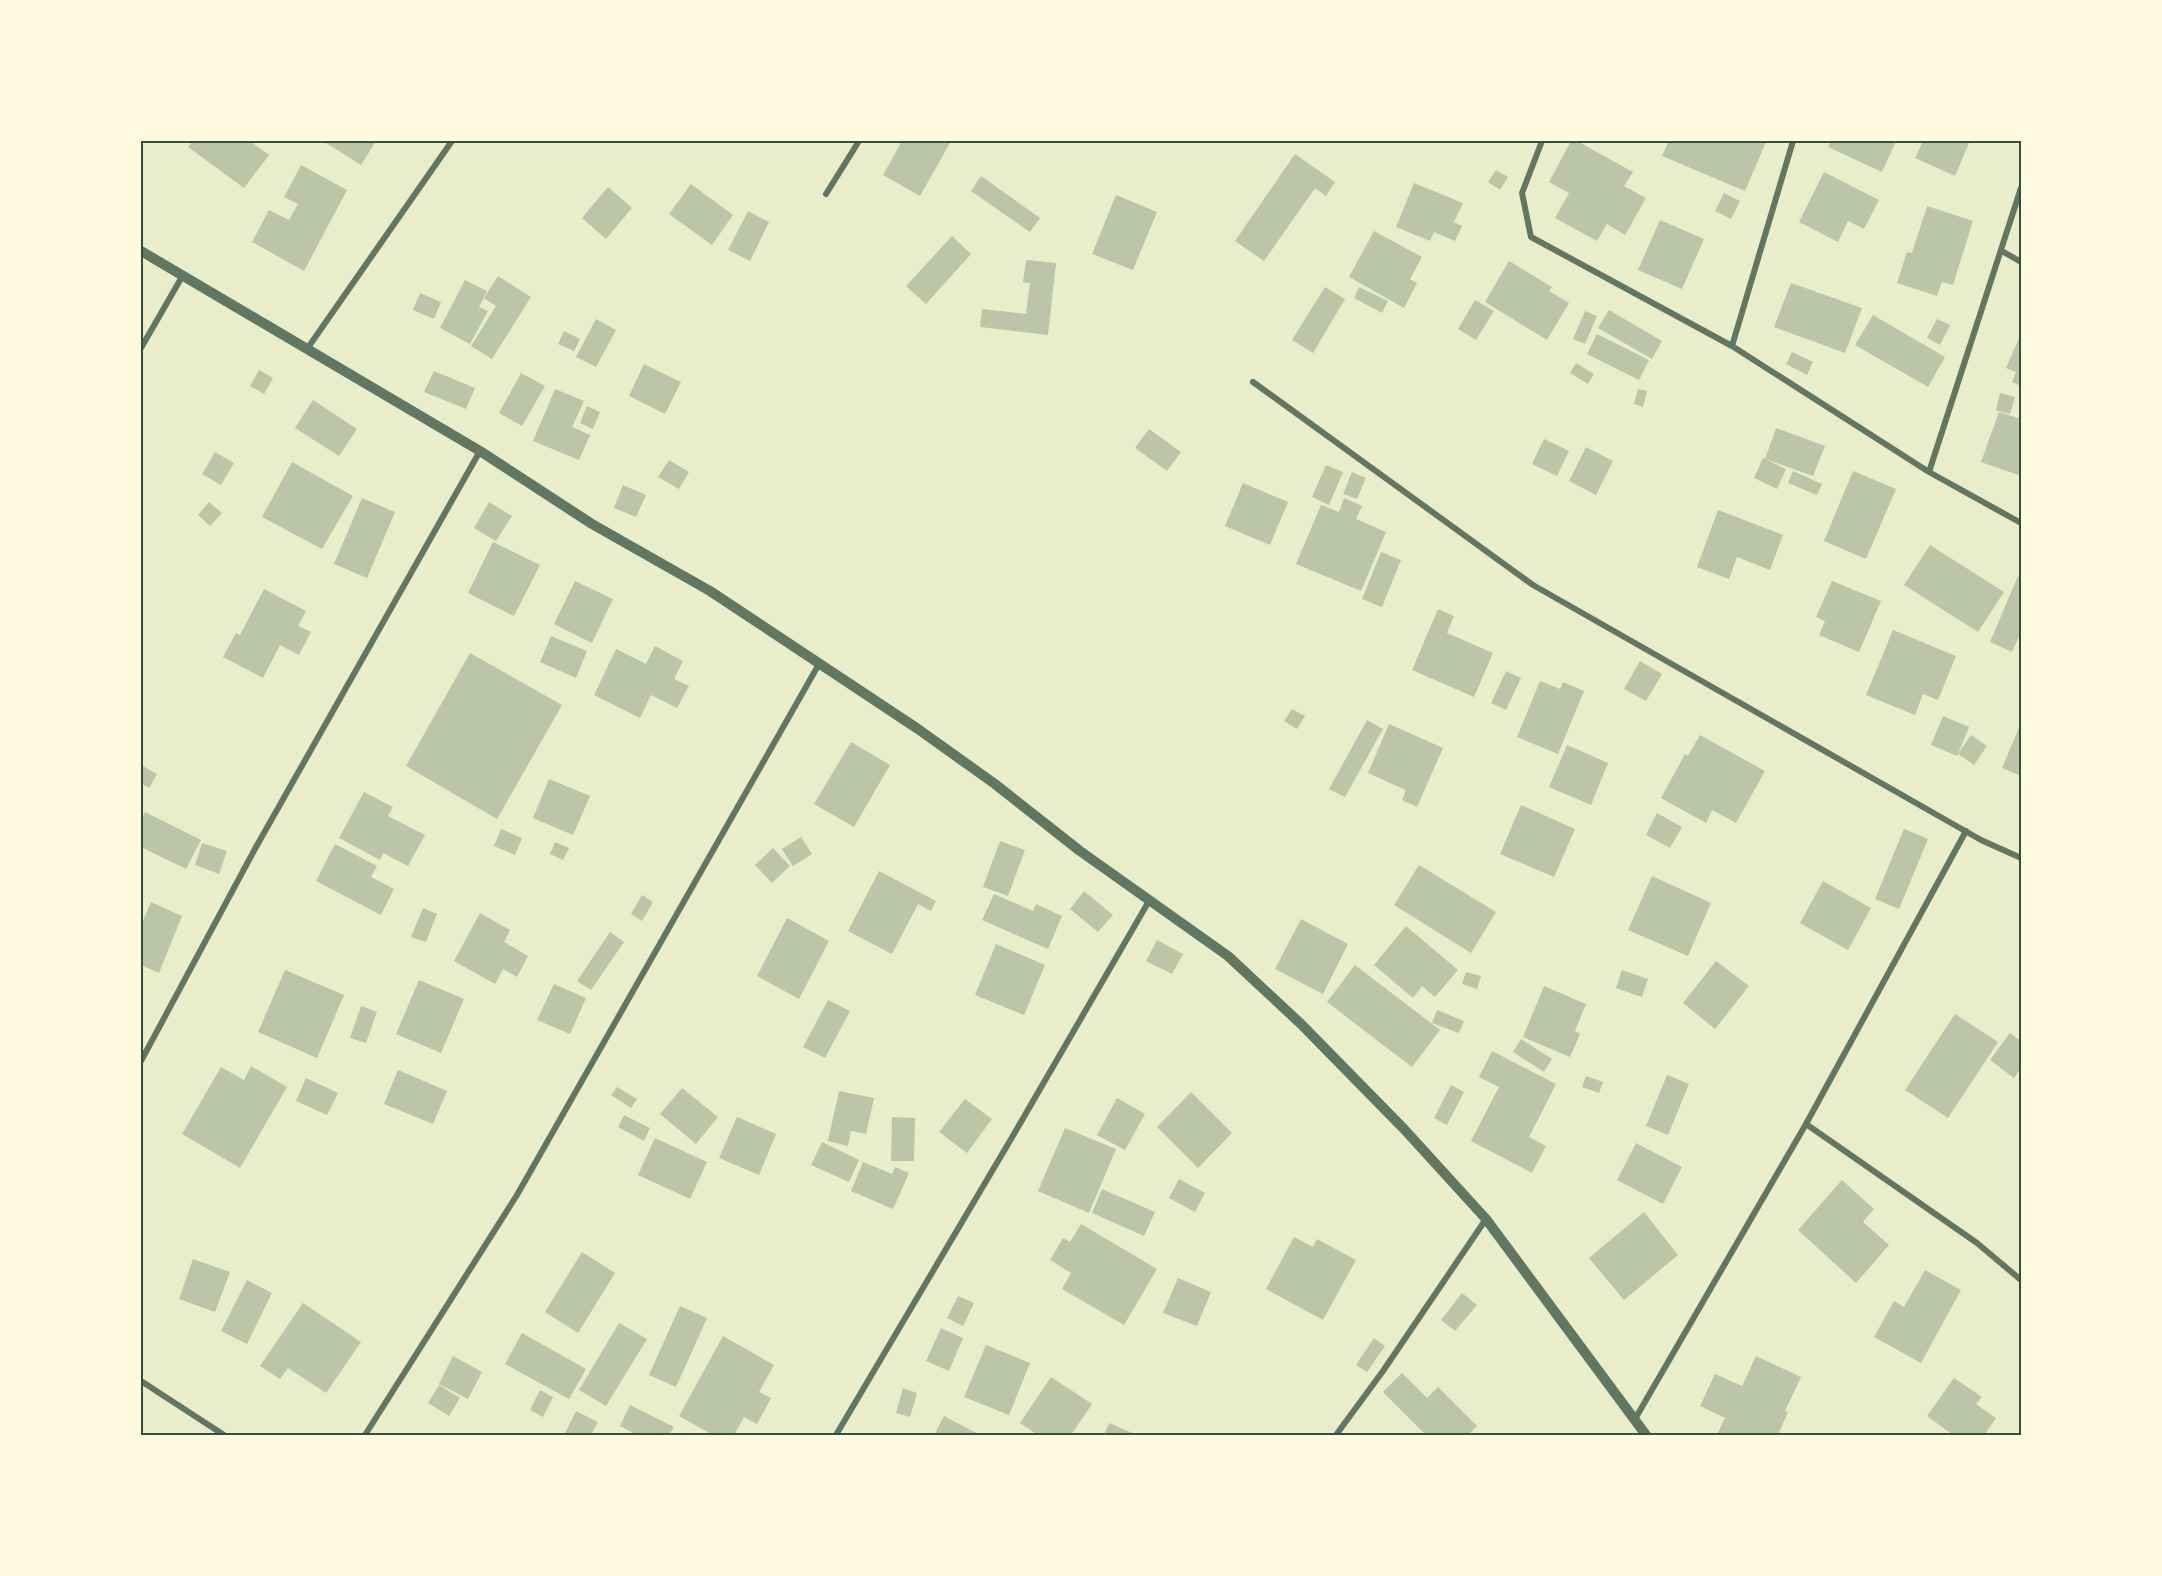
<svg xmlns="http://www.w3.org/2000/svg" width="2162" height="1576" viewBox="0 0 2162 1576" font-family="'Asap Condensed',sans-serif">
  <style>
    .building { fill: #bcc5a7 }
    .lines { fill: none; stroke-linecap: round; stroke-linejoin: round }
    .minor { stroke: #617663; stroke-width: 6 }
    .tertiary { stroke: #617663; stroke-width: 10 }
    .neatline { fill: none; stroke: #344e41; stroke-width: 2 }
  </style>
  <rect width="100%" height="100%" fill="#e9edc9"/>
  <path class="building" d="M193 141H250L269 155 244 188 188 147Z
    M323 141H376L361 165Z
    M902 141H951L920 196 883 175Z
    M1571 141H1577L1633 172 1624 186 1646 198 1625 235 1607 224 1597 241 1555 218 1569 193 1549 182Z
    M1669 141H1763L1766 142 1745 191 1662 156Z
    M1831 141H1896L1882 172 1828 147Z
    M1923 141H1964L1969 143 1955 176 1915 158Z
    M1295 154 1335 182 1326 196 1315 188 1264 261 1235 241Z
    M301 165 347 190 304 271 252 242 269 210 289 220 298 204 284 197Z
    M1496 170 1508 177 1500 190 1488 182Z
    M1824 172 1879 200 1864 229 1848 221 1838 242 1799 222Z
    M981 176 1040 218 1030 232 971 191Z
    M1414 183 1463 203 1454 222 1462 226 1455 241 1434 232 1430 241 1396 227Z
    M691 184 733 215 712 245 669 214Z
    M608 187 632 208 606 239 582 218Z
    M1724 193 1740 201 1731 219 1715 211Z
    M1116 195 1157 212 1133 270 1092 254Z
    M1927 206 1973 221 1953 285 1942 282 1937 296 1897 283 1907 252 1912 253Z
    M748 211 769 222 750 261 728 250Z
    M1660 220 1704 239 1682 289 1638 270Z
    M1374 231 1422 257 1410 279 1417 283 1404 308 1349 277Z
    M952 236 971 254 926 304 906 286Z
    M1026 260 1056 263 1048 335 980 327 982 309 1026 314 1030 283 1023 282Z
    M1509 261 1552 287 1549 291 1569 303 1547 340 1485 302Z
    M498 276 531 297 492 359 471 346 496 306 484 298Z
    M465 280 487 291 479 307 488 311 470 344 440 328Z
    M1791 283 1862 308 1845 353 1774 327Z
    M1325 287 1345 299 1313 353 1292 340Z
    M1359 287 1388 301 1382 313 1354 298Z
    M420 293 441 302 434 319 413 310Z
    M1475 300 1494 311 1476 340 1458 329Z
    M1609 310 1662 341 1652 359 1598 328Z
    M1585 311 1597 316 1585 344 1573 339Z
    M1873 315 1945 357 1928 387 1855 345Z
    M596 319 616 330 596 367 576 357Z
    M1937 319 1950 325 1940 345 1927 338Z
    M564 331 580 339 574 351 558 344Z
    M1597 334 1649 360 1639 380 1587 354Z
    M2021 334V386L2012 382 2016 372 2006 368Z
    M1792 352 1813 362 1807 375 1786 364Z
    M1576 363 1594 374 1588 384 1570 373Z
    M644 364 681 382 665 414 629 396Z
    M259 370 273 378 264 394 250 386Z
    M434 371 475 388 466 409 424 392Z
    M521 373 545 386 522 426 499 413Z
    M555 389 584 401 572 427 590 435 579 460 533 441Z
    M1638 389 1647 391 1643 407 1634 404Z
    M2000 393 2015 397 2010 414 1996 410Z
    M313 400 357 429 339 456 295 428Z
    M587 406 600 412 593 429 580 423Z
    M1999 412 2021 419V476L1981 462Z
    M1776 428 1825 446 1813 476 1765 459Z
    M1149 429 1181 452 1167 471 1135 448Z
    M1544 439 1569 451 1557 476 1532 464Z
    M1586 447 1613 461 1596 495 1569 481Z
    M215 452 234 463 221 485 202 474Z
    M1763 458 1786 469 1777 489 1754 478Z
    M669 460 689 472 679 489 658 477Z
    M292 462 353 496 322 549 262 517Z
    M1326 465 1343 472 1329 505 1312 497Z
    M1793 471 1822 484 1817 495 1788 483Z
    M1853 471 1896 489 1866 559 1824 541Z
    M1352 472 1366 478 1357 499 1343 494Z
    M1243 483 1288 502 1270 545 1225 526Z
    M623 485 646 495 636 517 614 508Z
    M362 498 395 512 367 578 334 564Z
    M1344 498 1362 506 1356 519 1386 532 1361 591 1296 564 1321 505 1339 512Z
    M209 502 222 513 210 526 198 515Z
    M489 502 512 516 496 541 474 528Z
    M1718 510 1783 535 1770 570 1737 557 1729 579 1697 567Z
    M493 542 540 565 514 616 468 593Z
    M1930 545 2004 592 1978 632 1904 585Z
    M1381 552 1401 560 1382 607 1362 599Z
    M2018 576 2021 577V632L2012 652 1990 642Z
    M575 581 613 599 592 643 554 624Z
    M1832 581 1881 601 1859 652 1819 635 1825 621 1816 617Z
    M264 589 306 611 298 626 311 632 299 655 280 645 263 678 223 657 236 633 240 635Z
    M1438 609 1454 616 1447 633 1493 653 1474 697 1412 670Z
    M1893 630 1956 656 1938 700 1923 694 1915 715 1866 695Z
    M551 636 587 651 576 678 540 662Z
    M655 646 683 661 674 679 689 686 677 708 651 695 640 718 594 695 616 649 646 664Z
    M470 653 562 705 497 819 406 766Z
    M1640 661 1662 674 1646 701 1624 689Z
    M1506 671 1521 678 1506 710 1491 703Z
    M1540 681 1560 689 1563 682 1584 691 1558 754 1517 737Z
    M1292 709 1305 716 1297 729 1284 721Z
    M1943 716 1969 727 1958 754 1971 735 1987 746 1974 765 1958 754 1957 756 1931 745Z
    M1367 720 1383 729 1345 797 1329 789Z
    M2021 723V776L2002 768Z
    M1389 724 1443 748 1417 807 1402 800 1406 790 1368 773Z
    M1700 735 1765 771 1736 823 1712 810 1706 823 1661 798 1685 754 1688 756Z
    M851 742 890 765 854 827 814 804Z
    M1567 745 1608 763 1591 805 1549 787Z
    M141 765 157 774 149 788 141 783Z
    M549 779 590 796 573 835 533 818Z
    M364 792 393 807 388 816 425 835 408 866 383 853 380 860 339 838Z
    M1521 805 1575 829 1554 877 1500 854Z
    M145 812 201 840 186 869 141 847V820Z
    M1657 813 1682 827 1670 848 1646 835Z
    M501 829 522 838 515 855 494 846Z
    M1904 829 1928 839 1899 909 1875 899Z
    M801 837 812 854 793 866 782 849Z
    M1000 841 1025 850 1008 896 983 887Z
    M555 842 569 848 563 860 550 854Z
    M202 843 227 851 219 874 195 865Z
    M335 844 377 866 371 877 394 889 381 915 316 881Z
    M773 848 790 866 772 883 755 865Z
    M1419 865 1496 912 1471 953 1394 905Z
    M879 871 936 901 931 911 918 904 892 954 848 931Z
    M1652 876 1711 903 1688 956 1628 930Z
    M1823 881 1871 908 1848 950 1800 923Z
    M1084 891 1113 915 1098 932 1070 909Z
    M994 894 1033 911 1036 904 1062 916 1048 949 982 920Z
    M642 895 653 902 642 921 631 914Z
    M151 902 182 916 159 973 141 965V925Z
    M423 908 437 914 426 942 411 937Z
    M480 913 510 930 504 942 528 956 517 977 503 969 495 984 454 961Z
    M787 918 829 941 799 999 757 976Z
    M1301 919 1348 944 1323 994 1275 969Z
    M1406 926 1458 970 1435 997 1422 986 1413 998 1374 965Z
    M610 932 624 942 591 990 577 981Z
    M1157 940 1183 954 1172 974 1146 961Z
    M996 944 1045 965 1024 1015 975 995Z
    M1716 961 1749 986 1715 1029 1683 1003Z
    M1355 965 1440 1030 1412 1067 1327 1002Z
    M285 970 344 995 317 1058 258 1032Z
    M1622 970 1648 979 1642 997 1616 988Z
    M1466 972 1481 976 1477 989 1462 984Z
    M419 980 464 999 441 1053 396 1034Z
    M554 984 586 998 570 1034 537 1020Z
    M1544 986 1586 1004 1575 1031 1580 1034 1570 1057 1523 1037Z
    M828 1000 850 1011 825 1058 803 1047Z
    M361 1006 377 1012 366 1043 350 1038Z
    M1437 1010 1464 1021 1459 1033 1432 1023Z
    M1955 1014 1998 1042 1948 1118 1905 1090Z
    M2010 1033 2021 1041V1068L2014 1078 1990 1060Z
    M1521 1039 1552 1059 1544 1072 1513 1052Z
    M1492 1051 1556 1084 1529 1137 1546 1146 1532 1173 1471 1141 1499 1087 1479 1077Z
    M251 1066 287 1087 240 1168 182 1134 221 1067 244 1080Z
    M398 1070 447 1091 433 1124 384 1104Z
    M1667 1075 1689 1084 1668 1135 1646 1126Z
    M1586 1076 1603 1082 1599 1093 1582 1087Z
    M306 1078 338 1093 327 1115 296 1101Z
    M1451 1085 1464 1092 1447 1125 1434 1118Z
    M617 1087 637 1099 631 1108 611 1095Z
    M682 1088 718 1117 696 1144 660 1114Z
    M839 1091 874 1098 866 1134 851 1131 848 1146 828 1141Z
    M1191 1092 1232 1133 1198 1168 1157 1127Z
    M1117 1098 1145 1114 1125 1150 1097 1135Z
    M965 1099 992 1119 967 1153 939 1132Z
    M624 1115 650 1128 644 1141 618 1127Z
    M737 1117 776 1134 759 1175 719 1158Z
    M892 1117 915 1118 914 1161H891Z
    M1065 1128 1116 1149 1089 1213 1038 1191Z
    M655 1138 707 1162 690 1199 638 1175Z
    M822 1142 859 1160 849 1182 811 1165Z
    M1636 1143 1682 1167 1663 1204 1617 1180Z
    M863 1162 892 1174 895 1167 909 1173 893 1209 851 1191Z
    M1179 1179 1205 1193 1195 1212 1169 1198Z
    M1842 1180 1874 1209 1863 1222 1889 1245 1856 1283 1798 1230Z
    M1102 1189 1155 1212 1144 1236 1092 1213Z
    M1644 1212 1678 1255 1624 1300 1589 1258Z
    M1081 1224 1157 1269 1124 1325 1062 1289 1071 1273 1050 1260 1063 1238 1070 1242Z
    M1294 1237 1313 1247 1317 1239 1356 1260 1323 1320 1266 1289Z
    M582 1252 615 1273 578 1333 545 1312Z
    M193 1259 230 1272 215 1312 179 1299Z
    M1925 1270 1961 1290 1921 1363 1874 1337 1894 1301 1904 1307Z
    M1178 1278 1211 1292 1197 1326 1163 1313Z
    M247 1280 272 1293 247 1344 221 1331Z
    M1462 1293 1477 1305 1455 1331 1441 1320Z
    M958 1296 974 1303 963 1326 947 1318Z
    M303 1303 361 1342 326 1393 288 1368 280 1379 260 1366Z
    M680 1306 707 1318 676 1387 649 1375Z
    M619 1323 647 1339 606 1406 579 1390Z
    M941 1328 963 1338 949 1371 926 1361Z
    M522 1333 586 1369 569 1399 505 1364Z
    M723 1336 774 1365 759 1392 771 1398 757 1424 744 1417 734 1435H713L679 1416Z
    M1374 1338 1385 1346 1367 1372 1356 1365Z
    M986 1345 1030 1363 1009 1415 964 1397Z
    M453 1356 482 1372 468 1399 439 1384Z
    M1756 1356 1801 1377 1785 1411 1788 1412 1778 1435H1717L1725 1418 1700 1406 1715 1374 1742 1386Z
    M1402 1373 1427 1398 1438 1387 1477 1426 1468 1435H1426L1383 1392Z
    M1051 1377 1092 1404 1071 1435H1038L1020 1423Z
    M1954 1378 1982 1397 1976 1404 1996 1418 1984 1435H1953L1927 1416Z
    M439 1385 460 1398 449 1416 428 1403Z
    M903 1388 917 1393 910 1417 896 1413Z
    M540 1390 553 1397 543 1417 530 1410Z
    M630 1405 674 1427 669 1435H637L620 1426Z
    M576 1411 598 1422 591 1435H564Z
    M944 1416 980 1435H934Z
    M1109 1423 1137 1435H1104Z"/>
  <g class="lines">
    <path class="minor" d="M1542 141 1522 193 1531 237 1732 346 1929 472 2021 523
      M826 194 859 141
      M2002 251 2021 262
      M1732 346 1793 141
      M141 348 183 275
      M307 349 452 141
      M1253 382 1533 585 1981 840 2021 858
      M1929 472 2021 188
      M141 1061 256 847 480 451
      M1806 1124 1977 1243 2021 1280
      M141 1381 224 1435
      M1635 1419 1806 1124 1966 831
      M365 1435 517 1195 819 664
      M836 1435 1014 1134 1149 901
      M1336 1435 1383 1371 1486 1219"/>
    <path class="tertiary" d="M141 251 480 451 592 524 710 591 918 729 995 784 1080 851 1228 956 1301 1024 1404 1129 1486 1219 1646 1435"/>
  </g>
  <rect width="2162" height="1576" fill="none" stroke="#fefae0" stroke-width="285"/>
  <rect x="142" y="142" width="1878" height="1292" class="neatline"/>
</svg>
